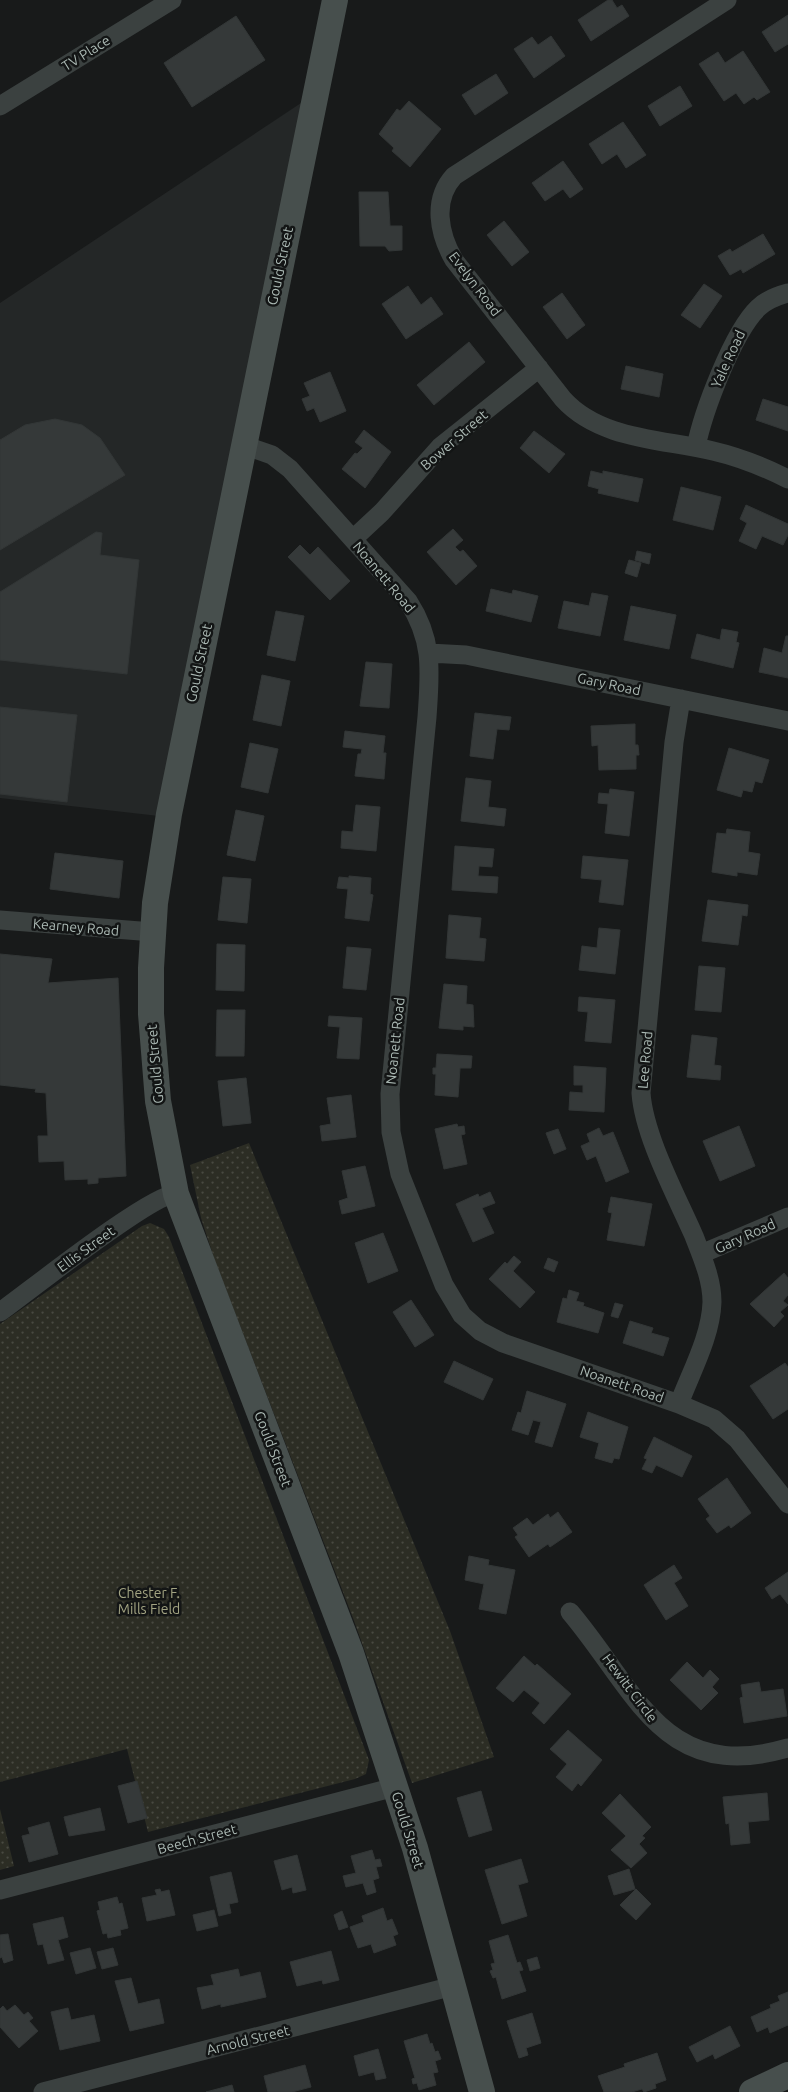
<svg xmlns="http://www.w3.org/2000/svg" width="788" height="2092" viewBox="0 0 788 2092" font-family="Ubuntu,sans-serif">
  <style>
    .built { fill: #242727 }
    .park { fill: url(#park-dots) }
    .building { fill: #353939; stroke: #323636 }
    .lines { fill: none; stroke-linecap: round; stroke-linejoin: round }
    .minor { stroke: #3b4140; stroke-width: 19 }
    .secondary { stroke: #474f4d; stroke-width: 26 }
    .labels { text-anchor: middle; stroke-width: 5; stroke-linejoin: round; paint-order: stroke }
    .street-label { font-size: 14px; fill: #abb9b4; stroke: #131515 }
    .park-label { font-size: 14px; fill: #a2a382; stroke: #131515 }
  </style>
  <defs>
    <pattern id="park-dots" width="8" height="8" patternUnits="userSpaceOnUse" patternTransform="scale(1.25)"><rect width="8" height="8" fill="#2c2d24"/><path d="M2 2h.1M6 6h.1" fill="none" stroke="#484941" stroke-width="1.8" stroke-linecap="round"/></pattern>
  </defs>
  <rect width="100%" height="100%" fill="#181a1a"/>
  <path class="built" d="M304 101 159 816 0 798V303Z"/>
  <path class="park" d="M249 1143 450 1631 494 1757 412 1783 353 1618 215 1261 201 1218 190 1165Z
    M150 1223 164 1229 169 1237 369 1760 366 1774 355 1779 148 1832 127 1749 0 1782V1324L142 1226Z
    M0 1809 14 1866 0 1870Z"/>
  <path class="building" d="M608 0H612L617 8 622 5 629 16 591 41 578 20Z
    M788 15V44L775 52 762 32Z
    M236 16 265 60 192 107 164 63Z
    M551 36 565 56 534 78 514 49 532 37 538 45Z
    M743 51 770 92 757 100 754 97 744 104 736 93 724 101 699 64 718 52 725 63Z
    M496 74 508 93 475 115 462 95Z
    M680 86 692 106 660 126 648 106Z
    M409 101 441 129 410 167 392 151 394 148 379 134 397 109 400 111Z
    M623 122 646 155 626 168 617 154 602 164 589 144Z
    M563 161 583 189 570 198 563 189 545 201 532 183Z
    M359 192H388L390 226H402V250L389 251 385 246H360Z
    M504 221 529 252 512 266 487 235Z
    M763 234 775 254 743 273 741 269 730 275 718 256 730 249 732 252Z
    M704 284 722 296 700 328 681 315Z
    M408 286 421 305 431 297 443 314 406 339 382 304Z
    M562 293 585 325 567 339 543 307Z
    M469 342 485 362 434 405 417 385Z
    M626 366 663 374 659 397 621 389Z
    M330 372 346 411 320 422 314 408 307 411 302 399 310 396 304 383Z
    M763 399 788 407V431L756 420Z
    M55 419 82 425 100 438 125 475 0 550V440L25 425Z
    M364 430 391 452 365 488 342 469 355 453 357 454 363 448 355 442Z
    M534 431 565 454 549 473 520 448Z
    M591 471 603 474V471L643 479 638 502 598 493 599 489 588 486Z
    M681 487 721 497 713 530 673 520Z
    M746 505 788 524V535L783 545 762 536 756 549 739 541 747 523 740 519Z
    M453 529 463 540 455 547 460 552 463 550 477 566 456 585 427 552Z
    M96 532 102 533 100 555 139 560 127 674 0 660V592Z
    M300 545 310 555 318 547 350 581 330 600 288 557Z
    M637 551 651 554 649 564 635 560Z
    M629 560 641 563 637 577 625 573Z
    M491 589 512 594 513 590 538 596 531 622 486 611Z
    M592 593 608 596 600 636 558 628 564 601 589 606Z
    M631 606 676 615 669 649 624 640Z
    M276 611 304 616 295 661 267 655Z
    M722 629 738 632 736 642 739 643 733 668 691 658 697 634 720 640Z
    M786 636H788V678L759 672 764 648 782 653Z
    M366 662 392 664 389 708 360 706Z
    M262 675 290 681 281 726 253 720Z
    M0 707 77 715 67 802 0 794Z
    M475 713 511 717 509 730 497 729 493 759 470 756Z
    M635 724V745H638L639 755H636V769L599 770 598 745 592 746 591 726Z
    M345 731 385 736 383 753H386L384 779 355 776 358 754H361L362 749 343 747Z
    M250 743 278 749 268 793 241 787Z
    M729 748 769 760 762 783 755 781 752 792 743 790 741 797 717 790Z
    M466 778 491 781 488 807 506 809 504 826 461 821Z
    M610 789 634 792 629 836 605 833 608 804 598 803 599 793 609 794Z
    M356 805 380 807 376 851 341 848 342 831 353 832Z
    M236 810 264 816 255 861 227 855Z
    M727 829 750 832 748 852 760 854 757 875 737 872V876L712 872 717 833 726 834Z
    M455 846 494 849 492 867 479 866 478 876 498 877 497 893 452 890Z
    M55 853 123 861 119 898 50 889Z
    M583 856 628 860 623 905 599 902 602 880 581 878Z
    M349 876 371 878 370 894 373 895 369 921 345 918 348 889 337 888 339 877 349 878Z
    M223 877 251 879 247 923 218 920Z
    M708 900 748 905 747 916 742 915 738 945 702 941Z
    M449 915 481 918 479 938 486 939 484 961 446 958Z
    M599 928 620 930 615 974 579 970 582 946 597 948Z
    M217 944 245 945 244 991 216 990Z
    M347 947 371 949 366 990 343 988Z
    M0 954 52 959 48 983 118 978 126 1176 98 1178V1183L88 1184V1179L65 1180 64 1161 39 1162 38 1136H48L46 1093 35 1092 36 1089 0 1085Z
    M699 966 725 968 721 1012 695 1010Z
    M444 984 467 986 466 1004 473 1005 474 1027 463 1026V1030L439 1028Z
    M579 997 615 1000 611 1043 585 1041 588 1012 578 1011Z
    M217 1010H245L244 1056H216Z
    M329 1016 362 1018 359 1059 337 1058 340 1027 328 1026Z
    M692 1035 717 1038 714 1065 721 1066 720 1080 687 1077Z
    M437 1054 472 1056 471 1068H460L458 1097 435 1095 436 1074H433V1068H436Z
    M574 1066 606 1068 604 1112 569 1110 570 1092 583 1093V1085H574Z
    M246 1078 251 1123 223 1126 218 1081Z
    M351 1095 356 1137 322 1141 320 1126 331 1124 327 1098Z
    M457 1124 458 1127 464 1126 465 1134 461 1135 467 1164 444 1169 435 1129Z
    M739 1126 755 1166 720 1181 703 1141Z
    M599 1128 603 1136 613 1132 629 1172 606 1182 596 1156 587 1160 581 1146 590 1142 587 1134Z
    M558 1129 566 1149 554 1154 546 1133Z
    M365 1166 375 1206 342 1214 339 1201 348 1198 342 1171Z
    M490 1192 495 1203 482 1208 494 1233 473 1242 456 1204 478 1194 479 1197Z
    M611 1197 652 1204 644 1246 607 1240 612 1213 608 1212Z
    M383 1233 398 1271 368 1283 355 1243Z
    M514 1256 521 1262 513 1271 535 1292 520 1308 489 1279 505 1262 507 1264Z
    M548 1258 558 1262 554 1272 544 1268Z
    M784 1273 788 1278V1295L783 1301 788 1305 780 1312 784 1316 774 1327 750 1304Z
    M569 1290 579 1293 576 1301 584 1303 583 1306 604 1313 598 1333 557 1322 563 1298 567 1299Z
    M411 1300 434 1335 415 1347 393 1312Z
    M615 1303 623 1305 618 1318 611 1316Z
    M630 1321 653 1328 651 1333 669 1338 663 1356 623 1343Z
    M454 1361 493 1379 483 1400 444 1382Z
    M785 1363 788 1367V1409L773 1419 750 1386Z
    M527 1391 566 1404 552 1447 535 1442 541 1422 533 1420 528 1435 512 1430 518 1412 521 1413Z
    M588 1412 628 1427 619 1459 614 1458 612 1463 595 1458 599 1443 580 1437Z
    M654 1437 692 1456 682 1477 656 1465 652 1473 642 1469 647 1459 644 1458Z
    M727 1478 751 1513 731 1528 729 1525 717 1533 706 1519 710 1516 698 1499Z
    M558 1512 572 1532 550 1547 548 1544 529 1557 515 1537 518 1535 513 1528 527 1518 533 1525 548 1514 550 1518Z
    M469 1556 489 1560 488 1565 515 1570 506 1614 479 1609 484 1584 465 1580Z
    M674 1565 682 1578 674 1583 688 1606 666 1620 644 1585Z
    M788 1572V1604L780 1594 772 1599 765 1588Z
    M524 1656 535 1666 537 1664 571 1694 544 1724 532 1713 540 1703 524 1690 513 1702 496 1688Z
    M687 1662 703 1678 710 1670 719 1679 712 1687 718 1693 701 1710 670 1680Z
    M759 1682 761 1692 783 1689 787 1716 744 1723 740 1698 743 1697 741 1685Z
    M568 1730 602 1760 581 1786 578 1783 572 1791 556 1777 567 1764 550 1749Z
    M137 1781 147 1818 128 1823 118 1786Z
    M481 1791 492 1830 469 1837 457 1798Z
    M767 1793 769 1820 748 1822 750 1843 731 1845 729 1823 726 1824 723 1797Z
    M620 1794 651 1827 642 1836 645 1838 639 1844 647 1853 631 1868 611 1850 626 1836 602 1813Z
    M100 1808 105 1830 69 1836 64 1817Z
    M49 1822 58 1854 29 1862 22 1836 30 1834 28 1828Z
    M372 1850 375 1860 380 1859 382 1866 376 1867 379 1878 373 1880 376 1892 367 1895 363 1883 346 1887 343 1876 356 1873 351 1856Z
    M297 1855 306 1890 293 1893 292 1887 282 1890 274 1861Z
    M521 1859 528 1882 518 1885 527 1916 502 1924 485 1870Z
    M629 1869 635 1889 614 1895 608 1876Z
    M231 1872 238 1902 229 1904 231 1913 219 1916 210 1877Z
    M160 1889 161 1892 169 1890 175 1915 147 1921 142 1898 157 1895 155 1890Z
    M636 1889 651 1904 636 1920 620 1905Z
    M117 1897 119 1904 122 1903 128 1928 120 1930 121 1935 108 1938 107 1933 103 1934 97 1911 100 1910 98 1902Z
    M383 1908 387 1921 392 1919 398 1934 393 1936 396 1945 374 1953 371 1944 358 1948 350 1927 364 1922 362 1916Z
    M214 1910 218 1926 197 1931 193 1915Z
    M342 1911 348 1927 339 1930 334 1915Z
    M63 1917 68 1937 58 1940 64 1960 48 1964 43 1944 38 1945 33 1924Z
    M8 1934 13 1960 4 1963 2 1957 0 1958V1935Z
    M508 1935 517 1963 520 1962 523 1970 519 1971 526 1991 502 1999 496 1977 493 1978 490 1971 493 1970 491 1964 495 1963 489 1941Z
    M90 1948 96 1968 76 1974 70 1953Z
    M113 1948 118 1965 102 1969 97 1952Z
    M331 1951 339 1980 323 1984 322 1980 297 1986 290 1962Z
    M537 1957 540 1968 530 1971 527 1960Z
    M238 1969 240 1977 260 1972 266 1997 221 2007V2004L202 2009 197 1988 214 1985 211 1975Z
    M131 1978 138 2004 159 1999 164 2023 130 2031 115 1981Z
    M788 1992V2025L770 2033 768 2027 757 2032 751 2017 771 2008 770 2005 780 2001 778 1996Z
    M15 2005 24 2015 28 2012 33 2018 29 2021 38 2031 19 2048 0 2027V2009L3 2006 7 2011Z
    M68 2008 71 2020 94 2015 100 2041 60 2050 51 2012Z
    M532 2013 541 2043 526 2048 528 2055 519 2058 507 2021Z
    M730 2026 740 2046 715 2059 713 2054 697 2062 689 2047Z
    M427 2034 430 2044 432 2043 435 2052 438 2051 441 2059 435 2061 438 2072 433 2073 436 2085 419 2090 417 2083 413 2084 412 2079 415 2078 404 2041Z
    M378 2049 386 2078 376 2080 374 2072 359 2076 354 2056Z
    M657 2053 666 2080 655 2084 656 2088 644 2092 642 2089 632 2092H604L598 2076 625 2067 624 2064Z
    M305 2065 311 2087 292 2092H268L264 2076Z
    M232 2085 234 2092H206Z"/>
  <g class="lines">
    <path class="minor" d="M727 0 454 176C432 200 439 234 454 260L563 399C600 440 663 439 713 451 739 457 764 467 788 479
      M0 106 172 0
      M243 445 272 455 290 469 408 601C434 641 430 672 427 717L390 1094 391 1132 400 1174 444 1285 462 1315 480 1331 503 1343 679 1404 714 1419 737 1439 788 1504
      M696 447C703 412 733 332 758 308 766 300 777 296 788 293
      M353 539 382 512 440 447 539 368
      M429 653 466 655 788 721
      M0 920 153 932
      M701 1254 788 1217
      M0 1312C27 1293 152 1193 176 1194
      M679 1404C691 1372 711 1336 712 1302 712 1279 702 1257 694 1236 676 1195 644 1136 641 1093L674 742 681 699
      M570 1612C637 1691 663 1784 788 1748
      M0 1890 395 1787
      M43 2092 453 1986"/>
    <path class="secondary" d="M335 0 169 814 155 903 151 968V1014L158 1101 176 1194 351 1653 415 1848 482 2092
      M752 2092 788 2075"/>
  </g>
  <g class="labels">
    <g class="street-label">
      <text transform="translate(86 53) rotate(-32)" y="5">TV Place</text>
      <text transform="translate(280 266) rotate(-78)" y="5">Gould Street</text>
      <text transform="translate(475 284) rotate(53)" y="5">Evelyn Road</text>
      <text transform="translate(728 359) rotate(-65)" y="5">Yale Road</text>
      <text transform="translate(454 440) rotate(-41)" y="5">Bower Street</text>
      <text transform="translate(384 577) rotate(50)" y="5">Noanett Road</text>
      <text transform="translate(199 663) rotate(-78)" y="5">Gould Street</text>
      <text transform="translate(609 684) rotate(12)" y="5">Gary Road</text>
      <text transform="translate(76 927) rotate(5)" y="5">Kearney Road</text>
      <text transform="translate(395 1041) rotate(-84)" y="5">Noanett Road</text>
      <text transform="translate(645 1060) rotate(-85)" y="5">Lee Road</text>
      <text transform="translate(155 1064) rotate(-95)" y="5">Gould Street</text>
      <text transform="translate(745 1236) rotate(-24)" y="5">Gary Road</text>
      <text transform="translate(86 1249) rotate(-36)" y="5">Ellis Street</text>
      <text transform="translate(622 1384) rotate(19)" y="5">Noanett Road</text>
      <text transform="translate(273 1449) rotate(69)" y="5">Gould Street</text>
      <text transform="translate(630 1688) rotate(53)" y="5">Hewitt Circle</text>
      <text transform="translate(408 1830) rotate(73)" y="5">Gould Street</text>
      <text transform="translate(197 1839) rotate(-15)" y="5">Beech Street</text>
      <text transform="translate(248 2040) rotate(-14)" y="5">Arnold Street</text>
    </g>
    <g class="park-label">
      <text x="149" y="1598">Chester F.<tspan x="149" dy="16">Mills Field</tspan></text>
    </g>
  </g>
</svg>
